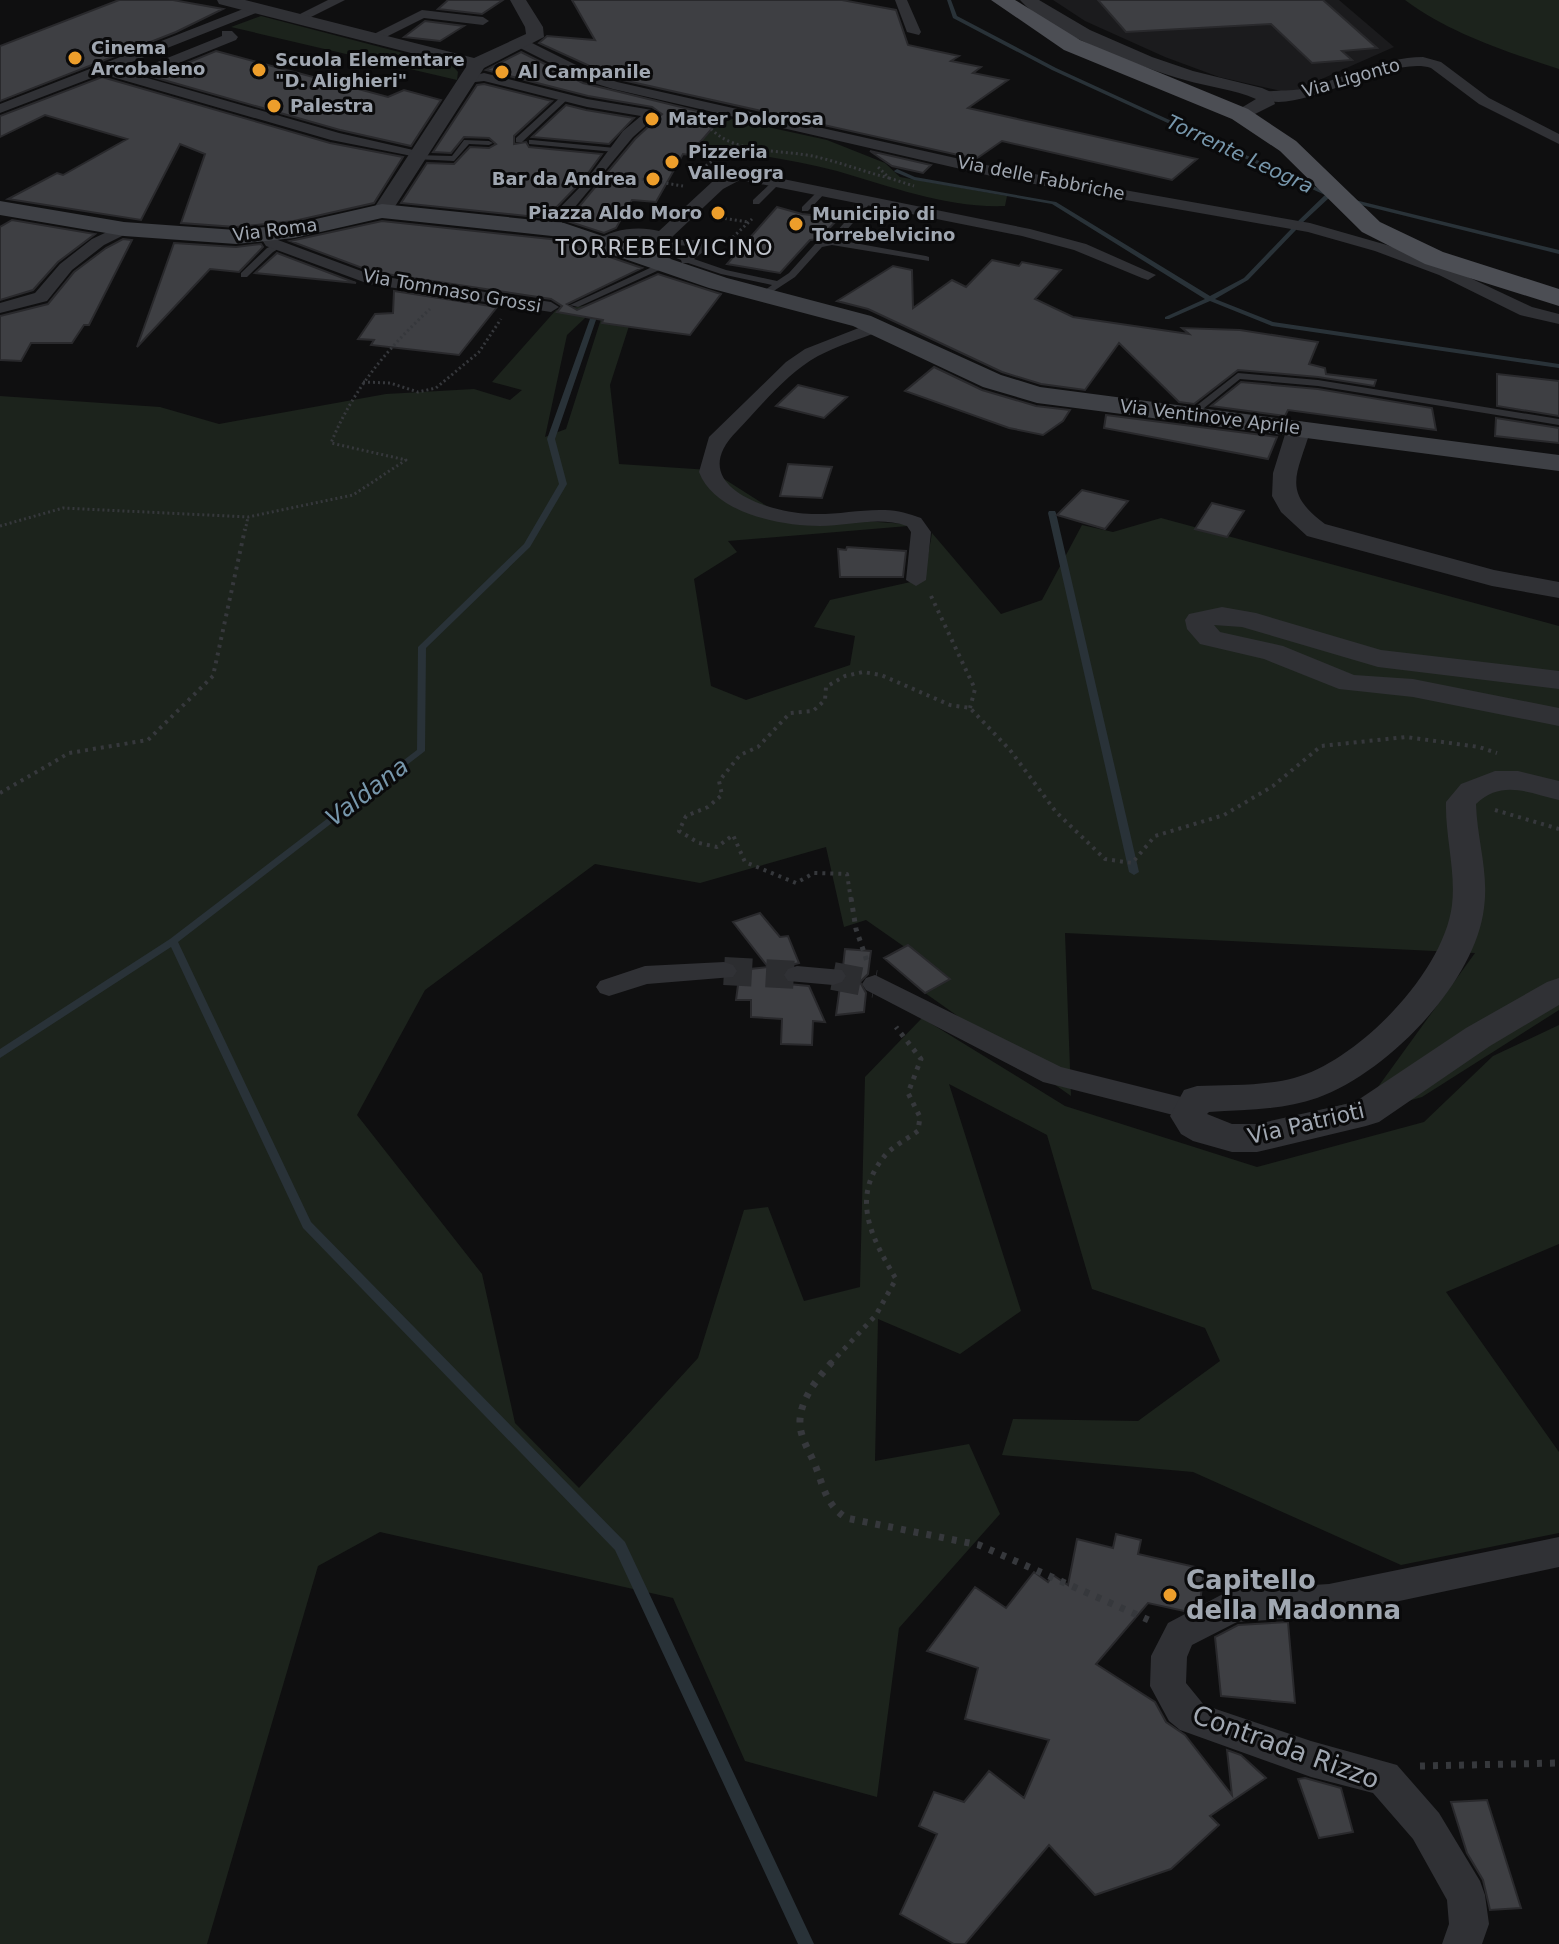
<svg xmlns="http://www.w3.org/2000/svg" width="1559" height="1944" viewBox="0 0 1559 1944" font-family="'DejaVu Sans',sans-serif">
  <style>
    .built { fill: #1b1b1d }
    .green { fill: #1c231c }
    .lines { fill: none; stroke-linecap: round; stroke-linejoin: round }
    .stream { fill: #293238; fill-rule: evenodd }
    .building { fill: #3e3f43; stroke: #29292c; stroke-width: 2 }
    .minor-tunnel { stroke: #2c2d30; stroke-width: 28; stroke-dasharray: 28 14; stroke-linecap: butt }
    .path-far3 { stroke: #36383c; stroke-width: 3; stroke-dasharray: 2 3; stroke-linecap: butt }
    .path-far2 { stroke: #36383c; stroke-width: 4; stroke-dasharray: 3 5; stroke-linecap: butt }
    .path-far1 { stroke: #36383c; stroke-width: 5; stroke-dasharray: 4 6; stroke-linecap: butt }
    .path { stroke: #36383c; stroke-width: 7; stroke-dasharray: 5 8; stroke-linecap: butt }
    .service { fill: #303135; fill-rule: evenodd }
    .minor { fill: #303135; fill-rule: evenodd }
    .tertiary { fill: #303135; fill-rule: evenodd }
    .secondary { fill: #3e4045; fill-rule: evenodd }
    .primary { fill: #4c4e54; fill-rule: evenodd }
    .poi-dot { fill: #ed9e2b; stroke: #0a0a0b; stroke-width: 3 }
    .labels { text-anchor: middle; stroke-width: 6; stroke-linejoin: round; paint-order: stroke }
    .far-poi-label { font-size: 18px; font-weight: bold; fill: #a0a7b1; stroke: #0a0a0b; text-anchor: start }
    .far-street-label { font-size: 18px; fill: #a0a7b1; stroke: #0a0a0b }
    .far-water-label { font-size: 20px; font-style: italic; fill: #7797ac; stroke: #0a0a0b }
    .far-quarter-label { font-size: 22px; letter-spacing: 2px; fill: #c1c5cd; stroke: #0a0a0b }
    .street-label { font-size: 22px; fill: #a0a7b1; stroke: #0a0a0b }
    .water-label { font-size: 24px; font-style: italic; fill: #7797ac; stroke: #0a0a0b }
    .near-poi-label { font-size: 26px; font-weight: bold; fill: #a0a7b1; stroke: #0a0a0b; text-anchor: start }
    .near-street-label { font-size: 26px; fill: #a0a7b1; stroke: #0a0a0b }
  </style>
  <rect width="100%" height="100%" fill="#0f0f10"/>
  <path class="built" d="M1053 0H1339L1394 47 1290 93 1219 77 1165 57 1085 21Z"/>
  <path class="green" d="M1405 0H1559V69C1505 51 1451 34 1405 0Z
    M261 16 453 66 458 72 457 80 231 27Z
    M732 119 827 140 885 163 900 177 1007 196 1005 206C946 208 893 187 837 171 793 160 747 153 703 147L702 131Z
    M601 303 567 335 545 437 566 429 601 319 629 326 610 385 619 464 710 470 781 515 920 525 728 541 737 552 694 579 711 686 746 700 850 665 855 636 814 627 830 600 924 579 932 533 1001 614 1042 600 1082 525 1113 532 1161 518 1559 626V1010L1422 1097 1269 1141 1227 1133 1370 1098 1475 953 1065 933 1071 1096 925 993 949 978 866 920 844 927 826 847 700 883 595 864 425 990 357 1115 482 1274 515 1423 579 1488 698 1358 744 1210 768 1207 804 1301 860 1287 865 1077 922 1018 1065 1106 1257 1167 1424 1122 1493 1056 1559 1025V1244L1446 1292 1559 1452V1533L1401 1565 1193 1472 1002 1455 1013 1419 1138 1421 1220 1361 1205 1328 1092 1289 1047 1135 949 1084 1021 1311 960 1354 878 1319 875 1461 969 1444 1000 1514 899 1628 877 1797 745 1761 673 1598 380 1532 318 1566 207 1944H0V396L160 407 219 424 386 394 474 389 510 400 522 390 492 382 556 310Z"/>
  <g class="lines">
    <path class="stream" d="M947 0H951L957 16 1056 68 1335 196 1330 197 1301 224H1297V222L1325 195 1052 70 953 18Z
      M897 169 915 177 1056 202 1210 296 1244 278 1292 228H1296V230L1248 280 1215 299 1273 322 1559 364V368L1272 326 1210 301 1169 319H1165V317L1205 299 1052 204 914 180 895 172 894 171Z
      M1347 198 1559 250V254L1345 201 1344 200Z
      M601 311 606 312 597 317 555 439 567 484 530 547 426 648 425 751 178 942 311 1222 625 1542 814 1944H798L615 1550 303 1228 171 947 0 1058V1049L170 939 417 750 418 647 524 544 559 484 547 439 591 316Z
      M1049 511H1055L1056 513 1139 872 1134 875 1129 872 1048 513Z"/>
  </g>
  <path class="building" d="M119 0H173L223 9 176 32 0 101V46Z
    M448 0H503L482 14 438 9Z
    M572 0H842L896 10 908 45 959 56 951 61 981 67 973 73 1008 80 968 108 1197 159 1172 180 1002 141 976 159 618 79 539 43 547 36 595 40Z
    M1098 0H1323L1377 48 1342 51 1352 60 1312 63 1271 24 1126 32Z
    M425 21 464 26 440 41 404 37Z
    M216 51 388 97 404 90 441 100 411 146 340 130 153 77Z
    M521 52 583 83 722 117 689 155 683 154 656 202 632 200 616 228 604 233 567 221 635 139 662 114 652 107 588 96 486 70Z
    M102 77 330 143 403 157 374 203 294 221 236 227 181 223 205 154 180 144 141 220 8 199 57 173 63 175 127 139 45 115 0 137V116Z
    M484 84 552 101 514 136V144L526 142 529 147 602 154 583 180 546 218 401 203 427 163 454 164 470 147 489 148 496 144 489 138 464 137 451 153 433 152 477 85Z
    M566 105 586 110 634 118 609 144 532 137Z
    M870 151 931 165 923 173 892 166Z
    M777 207 802 214 839 218 819 239 810 240 780 273 727 264Z
    M12 220 95 234 58 262 33 290 0 300V227Z
    M382 221 560 240 642 268 567 304 577 310 658 274 721 294 690 335 652 330 602 323 603 320 557 312 562 306 551 299 373 272 290 241Z
    M123 239 132 240 89 325H84L72 343H31L21 361 0 360V316L48 304 74 272 106 248Z
    M174 243 236 247 261 244 263 247 239 272 210 269 137 347Z
    M277 253 356 283 255 273Z
    M992 260 1019 266 1022 262 1061 270 1035 299 1073 317 1189 334 1182 328 1240 330 1318 342 1309 364 1325 368 1326 374 1376 380 1374 386 1318 377 1238 370 1194 404 1179 402 1119 343 1085 390 1041 384 1002 372 868 309 837 301 893 266 912 270 913 308 952 280 966 287Z
    M394 291 497 307 459 355 371 345 374 340 358 339 375 314 393 313Z
    M934 367 982 390 1036 406 1070 410 1063 421 1043 435 1009 428 905 391Z
    M1497 374 1559 381V416L1497 406Z
    M1241 382 1318 389 1432 408 1436 430 1288 410 1285 416 1211 406Z
    M798 385 847 397 824 418 776 406Z
    M1106 415 1277 437 1268 459 1104 428Z
    M1496 418 1559 428V443L1495 436Z
    M788 464 832 467 822 498 780 496Z
    M1082 490 1128 501 1105 529 1057 515Z
    M1212 503 1244 511 1227 537 1195 529Z
    M847 547 906 551 903 577H840L838 549 846 550Z
    M760 913 780 937 788 936 799 963 787 966 782 977 788 984 809 986 825 1022 813 1021 812 1045 781 1044 782 1019 751 1017V1000H736L740 970 768 967 733 922Z
    M908 945 950 979 925 993 884 958Z
    M845 949 871 951 868 974 860 982 866 993 864 1012 836 1015 840 986 848 978 843 967Z
    M1116 1534 1141 1540 1138 1554 1204 1569 1200 1603 1184 1611 1148 1603 1096 1664 1155 1702 1166 1722 1185 1735 1232 1795 1227 1750 1241 1755 1266 1778 1210 1816 1219 1825 1171 1869 1095 1895 1049 1845 965 1944H954L900 1914 937 1834 919 1826 934 1792 964 1802 989 1771 1024 1798 1049 1740 965 1719 978 1668 927 1651 975 1587 1006 1608 1034 1572 1048 1582 1053 1575 1068 1585 1077 1539 1113 1548Z
    M1288 1622 1295 1703 1221 1696 1215 1637 1238 1625Z
    M1305 1778 1341 1788 1353 1832 1319 1838 1298 1779Z
    M1487 1800 1521 1908 1490 1910 1483 1880 1467 1853 1451 1802Z"/>
  <g class="lines">
    <path class="minor-tunnel" d="M724 971 797 975
      M833 976 875 984"/>
    <path class="path-far3" d="M711 129C737 155 783 149 817 157 842 163 865 172 889 178L878 167
      M706 166 721 154H732
      M622 176 683 186
      M889 178 914 186
      M715 217 748 222
      M719 242 730 240 752 219
      M363 382 390 383 418 392 436 388 479 352 501 319
      M0 526 63 508 248 517 353 495 406 460 331 443C353 389 388 348 430 309
      M245 531 248 517"/>
    <path class="path-far2" d="M931 596 975 689 970 708
      M0 793 69 753 148 740 213 676 245 529
      M1495 810 1559 829
      M851 900 847 874 814 873 796 883 745 862 733 835 717 847 699 843 679 831 686 816 708 807 722 795 719 781 740 755 758 747 790 713 813 711 825 700 826 687 845 676 863 672 881 675 950 705 970 708 1010 750 1056 812 1105 859 1132 863 1155 836 1224 815 1273 786 1321 746 1406 737 1479 747 1497 753"/>
    <path class="path-far1" d="M851 898 856 929 868 964
      M830 1364 876 1315 896 1279C873 1240 850 1200 883 1158 891 1147 907 1139 918 1131L920 1117 908 1093 921 1059 896 1027"/>
    <path class="path" d="M832 1362C815 1381 793 1408 802 1435 806 1448 813 1458 817 1470 824 1490 828 1506 846 1518L979 1545 1151 1621
      M1420 1766 1559 1763"/>
    <path class="service" d="M563 95 570 97 522 142H516V138Z
      M464 140 489 141 493 143 489 145 469 144 454 161 415 159 411 157 415 155 452 156Z
      M532 140 615 148 619 150 615 152 529 144V140Z
      M774 180 781 182 759 204H753V200Z
      M820 189 827 191 808 211H802V207Z
      M866 198 873 200 838 240 926 256 929 257V261L832 245 822 247 795 277 763 298 758 295 772 285 721 274 688 263H682L681 260 665 253 669 250 686 256 699 247 697 246 669 245 665 242 666 240H700L708 248 694 259 726 270 777 281 789 273 816 243 829 240Z
      M276 244 283 246 273 252 247 277H241V273L267 248Z
      M665 261 668 262V266L578 307 570 305Z
      M1238 373 1318 380 1559 419V425L1318 386 1240 379 1193 417H1187V413Z"/>
    <path class="minor" d="M328 0H345L303 21 292 18Z
      M895 0H907L921 32 919 35 907 32Z
      M256 4 262 8 261 11 114 69 130 73 222 36V31H232L238 37 236 40 144 77 339 133 422 152V158L331 140 102 74 0 113V104Z
      M422 10 483 17 489 21 483 25 424 18 376 42 364 39Z
      M516 40H526L594 74 617 82 1000 168 1310 223 1387 245 1451 269 1532 307 1559 314V324L1520 315 1439 275 1375 251 1308 232 1000 178 613 89 584 80 516 46Z
      M1423 57 1441 62 1489 98 1559 134V144L1479 104 1431 68C1387 54 1291 122 1258 96 1268 88 1287 92 1301 89 1342 80 1381 57 1423 57Z
      M484 73 587 99 652 110 659 114 633 137 555 231H543V225L585 182 623 131 641 116 587 107 484 81 467 83 460 79Z
      M739 170 1030 229 1086 244 1156 275 1148 280 1142 278 1074 250 1022 236 740 180 723 189 672 237 680 247C675 258 666 262 655 265L647 260 664 247C646 230 624 241 604 247L596 242C611 228 640 226 659 231L712 182Z
      M124 224 132 229 130 232 104 245 72 270 47 301 0 313V303L35 293 60 264 92 239Z
      M267 230 273 232 278 240 372 275 551 302 559 307 551 312 369 284 266 246 259 235Z
      M874 322 880 323 883 327 880 331C860 339 837 346 818 356 787 373 761 406 737 431 683 485 768 513 812 514 836 515 861 509 885 510 898 510 909 514 921 518L931 532 926 580 916 586 906 580 911 532 907 526C878 516 849 526 820 526 781 526 714 513 699 472L709 437 786 362 805 349Z
      M724 962 733 965 737 971 733 977 647 984 609 996 600 993 596 987 600 981 645 966Z
      M797 966 842 970 846 976 842 982 833 985 788 981 784 975 788 969Z
      M875 975 1061 1067 1189 1099 1199 1102 1203 1109 1199 1116 1189 1119 1043 1082 866 990 862 984 866 978Z
      M1559 1537V1567L1329 1616 1237 1622 1192 1645 1187 1657 1186 1683 1204 1705 1311 1741 1397 1765 1439 1813 1480 1881 1485 1895 1489 1924 1482 1944H1442L1449 1924 1447 1900 1413 1839 1373 1793 1311 1777 1180 1730 1169 1721 1150 1686 1151 1656 1168 1623 1221 1595 1233 1590 1329 1584Z"/>
    <path class="tertiary" d="M217 0H245L474 58 526 34 525 27 510 0H526L543 27 544 37 484 68 392 211 382 217 372 211 466 67 219 4Z
      M1020 0H1039L1090 30 1152 57 1193 71 1262 88 1271 92 1275 104 1247 118H1233L1231 114 1256 99C1233 89 1209 87 1185 80 1142 68 1049 33 1020 0Z
      M1299 421 1308 423 1311 428C1298 474 1280 491 1325 524L1494 570 1559 582V598L1492 586 1307 536 1281 512 1272 496 1273 473 1287 428 1290 423Z
      M1222 607 1256 613 1381 650 1559 671V689L1378 667 1242 627 1214 625 1220 632 1283 646 1354 675 1413 679 1559 708V726L1413 697 1339 689 1264 659 1200 644 1187 629 1185 620 1189 614Z
      M1495 771H1518L1559 781V800C1529 793 1502 779 1476 804 1477 839 1489 873 1484 908 1475 983 1387 1073 1317 1098 1283 1110 1245 1110 1209 1112L1207 1114 1232 1124H1257L1355 1102 1466 1028 1547 982 1559 978V1005L1490 1046 1379 1122 1366 1126 1257 1152H1232L1193 1141 1181 1134 1170 1116 1184 1090 1197 1086C1228 1085 1264 1086 1294 1078 1358 1061 1444 972 1452 905 1456 871 1445 836 1446 802L1461 784Z"/>
    <path class="secondary" d="M0 201 124 222 236 230 294 224 382 204 564 223 727 278 871 316 1001 375 1040 387 1559 455V471L1037 403 983 387 853 326 709 288 561 237 382 218 294 238 236 244 124 236 0 215Z"/>
    <path class="primary" d="M991 0H1015L1080 40 1248 109 1296 141 1380 222 1443 252 1559 289V306L1425 264 1362 232 1280 151 1232 119 1064 50Z"/>
  </g>
  <g class="poi-dot">
    <circle cx="75" cy="58" r="8"/>
    <circle cx="259" cy="70" r="8"/>
    <circle cx="502" cy="72" r="8"/>
    <circle cx="274" cy="106" r="8"/>
    <circle cx="652" cy="119" r="8"/>
    <circle cx="672" cy="162" r="8"/>
    <circle cx="653" cy="179" r="8"/>
    <circle cx="718" cy="213" r="8"/>
    <circle cx="796" cy="224" r="8"/>
    <circle cx="1170" cy="1595" r="8"/>
  </g>
  <g class="labels">
    <g class="far-poi-label">
      <text x="91" y="54">Cinema<tspan x="91" dy="21">Arcobaleno</tspan></text>
      <text x="275" y="66">Scuola Elementare<tspan x="275" dy="21">"D. Alighieri"</tspan></text>
      <text x="518" y="78">Al Campanile</text>
      <text x="290" y="112">Palestra</text>
      <text x="668" y="125">Mater Dolorosa</text>
      <text x="688" y="158">Pizzeria<tspan x="688" dy="21">Valleogra</tspan></text>
      <text x="637" y="185" text-anchor="end">Bar da Andrea</text>
      <text x="702" y="219" text-anchor="end">Piazza Aldo Moro</text>
      <text x="812" y="220">Municipio di<tspan x="812" dy="21">Torrebelvicino</tspan></text>
    </g>
    <g class="far-street-label">
      <text transform="translate(1351 78) rotate(-16)" y="6">Via Ligonto</text>
      <text transform="translate(1041 178) rotate(11)" y="6">Via delle Fabbriche</text>
      <text transform="translate(275 230) rotate(-7)" y="6">Via Roma</text>
      <text transform="translate(452 291) rotate(10)" y="6">Via Tommaso Grossi</text>
      <text transform="translate(1210 417) rotate(7)" y="6">Via Ventinove Aprile</text>
    </g>
    <g class="far-water-label">
      <text transform="translate(1240 154) rotate(25)" y="7">Torrente Leogra</text>
    </g>
    <g class="far-quarter-label">
      <text x="665" y="255">TORREBELVICINO</text>
    </g>
    <g class="street-label">
      <text transform="translate(1306 1123) rotate(-13)" y="8">Via Patrioti</text>
    </g>
    <g class="water-label">
      <text transform="translate(367 792) rotate(-37)" y="8">Valdana</text>
    </g>
    <g class="near-poi-label">
      <text x="1186" y="1589">Capitello<tspan x="1186" dy="30">della Madonna</tspan></text>
    </g>
    <g class="near-street-label">
      <text transform="translate(1286 1747) rotate(20)" y="9">Contrada Rizzo</text>
    </g>
  </g>
</svg>
